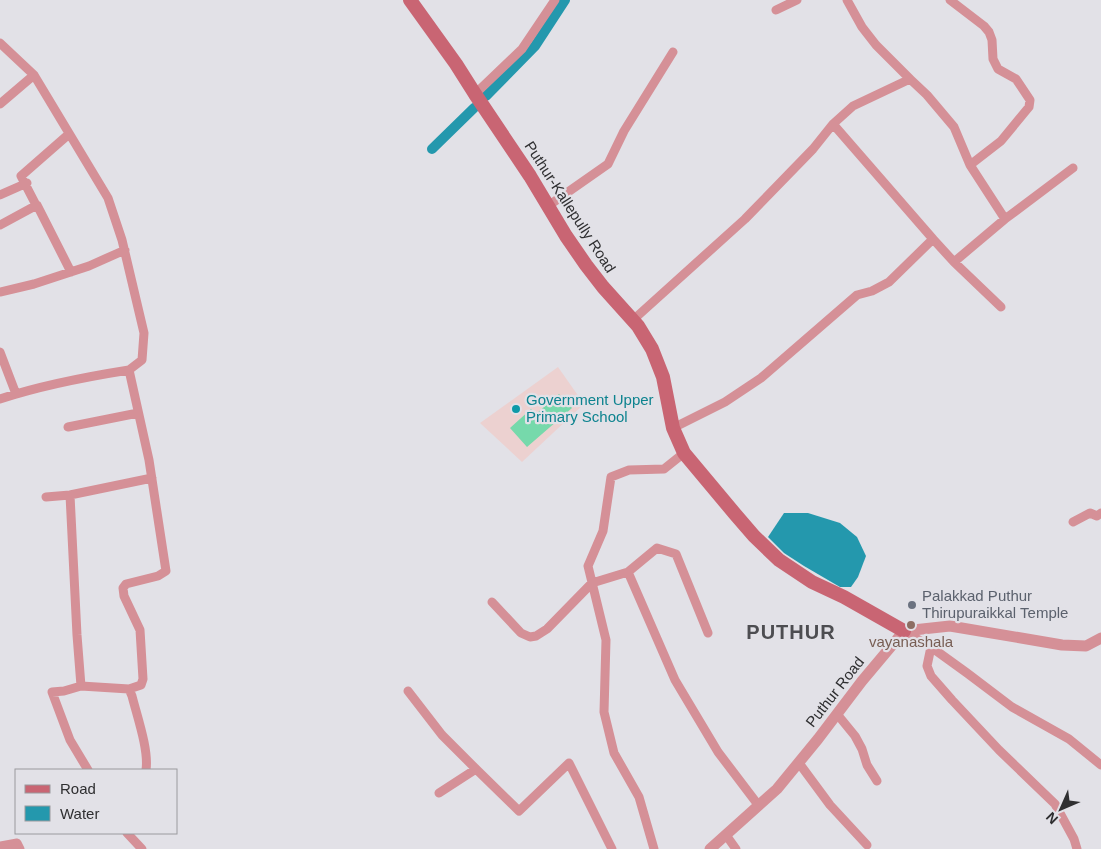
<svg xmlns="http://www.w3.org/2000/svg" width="1101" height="849" viewBox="0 0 1101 849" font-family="Helvetica,sans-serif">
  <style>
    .education { fill: #ecd1d0 }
    .green { fill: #76d9ab }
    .water { fill: #2498ad }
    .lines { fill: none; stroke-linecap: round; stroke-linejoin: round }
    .canal { stroke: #2498ad; stroke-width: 10 }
    .minor { stroke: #d59097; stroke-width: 9 }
    .tertiary { stroke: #d59097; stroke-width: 11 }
    .secondary { stroke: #c96573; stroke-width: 14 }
    .culture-dot { fill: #0f9aa8; stroke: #e2e1e7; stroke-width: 2 }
    .worship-dot { fill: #6b7280; stroke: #e2e1e7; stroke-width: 2 }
    .education-dot { fill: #8d6e63; stroke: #e2e1e7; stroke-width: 2 }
    .labels { text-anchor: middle; stroke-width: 4.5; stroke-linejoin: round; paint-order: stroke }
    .street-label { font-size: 15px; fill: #2f2f31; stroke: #e2e1e7 }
    .culture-label { font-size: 15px; fill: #0d838f; stroke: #e2e1e7; text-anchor: start }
    .worship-label { font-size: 15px; fill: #5b616d; stroke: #e2e1e7; text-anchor: start }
    .education-label { font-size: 15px; fill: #785e54; stroke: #e2e1e7 }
    .district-label { font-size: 20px; font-weight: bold; letter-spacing: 1px; fill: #4d4d51; stroke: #e2e1e7 }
  </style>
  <rect width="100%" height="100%" fill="#e2e1e7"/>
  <path class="education" d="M558 367 584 404 522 462 480 423Z"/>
  <path class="green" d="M559 394 572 408 527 447 510 428 531 409 536 414Z"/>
  <path class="water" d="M784 513H808L840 523 857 537 866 556 858 577 851 587H840L804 566 784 553 768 537Z"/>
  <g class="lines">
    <path class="canal" d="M486 96 535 46 565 0
      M432 149 474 108"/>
    <path class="minor" d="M847 0 862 27 876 45 910 79
      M776 10 797 0
      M0 43 34 75 108 198 122 240 144 333 142 360 129 370 149 460 166 571 158 576 126 584 123 588 124 596 140 630 143 679 141 685 129 689
      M475 94 522 49 555 0
      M0 104 34 75
      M833 124 933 239
      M970 165 1005 219
      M0 195 27 183
      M36 205 21 176 69 134
      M548 206 608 164 624 131 673 52
      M0 225 37 205 71 272
      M954 262 1001 307
      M0 292 34 284 89 266 125 250
      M633 320 745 219 813 149 833 124 853 106 910 79 927 95 954 127 970 165 1001 141 1029 107 1030 100 1016 79 998 69 993 59 992 40 989 32 984 26 950 0
      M0 352 16 394
      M0 399C42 385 85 377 129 370
      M68 427 138 413
      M673 428 725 402 761 378 857 295 872 291 889 282 933 239 954 262 1005 219 1073 168
      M70 495 77 635 81 686 129 689 132 696C137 716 149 750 146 770
      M46 497 70 495 152 478
      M1073 522 1090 513 1097 516 1101 513
      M628 572 657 548 676 554 708 633
      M492 602 521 633 530 637 536 636 547 629 592 583 628 572 675 680 718 752 759 806
      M904 631 931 647 967 673 1012 707 1069 739 1101 765
      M931 647 927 666 931 676 952 700 999 750 1055 804 1074 839 1077 849
      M81 686 64 691 52 692 70 740 88 770
      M408 691 442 735 476 769
      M837 714 855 736 862 749 867 765 877 781
      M799 763 830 805 867 845
      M439 793 476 769 519 811 569 763 612 849
      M127 833 142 849
      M726 835 736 849
      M0 846 17 843 20 849
      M654 849 639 797 614 753 604 712 606 640 588 566 603 531 611 477 629 470 664 469 684 453"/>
    <path class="tertiary" d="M710 849 777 789 818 739 862 681 904 631 950 626 1062 645 1086 646 1101 638"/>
    <path class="secondary" d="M410 0 456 64 475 94 530 176 566 236 586 265 603 287 638 326 652 349 663 377 673 428 684 453 735 514 754 536 779 560 812 582 844 597 904 631"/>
  </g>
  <circle class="culture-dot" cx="516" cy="409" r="5"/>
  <circle class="worship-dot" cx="912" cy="605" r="5"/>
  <circle class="education-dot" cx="911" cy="625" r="5"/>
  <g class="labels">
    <g class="street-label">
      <text transform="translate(570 207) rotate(57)" y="5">Puthur-Kallepully Road</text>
      <text transform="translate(835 692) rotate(-52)" y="5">Puthur Road</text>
    </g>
    <g class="culture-label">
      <text x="526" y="405">Government Upper<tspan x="526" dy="17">Primary School</tspan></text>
    </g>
    <g class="worship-label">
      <text x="922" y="601">Palakkad Puthur<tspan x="922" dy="17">Thirupuraikkal Temple</tspan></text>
    </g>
    <g class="education-label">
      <text x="911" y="647">vayanashala</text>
    </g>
    <g class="district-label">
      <text x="791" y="639">PUTHUR</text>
    </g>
  </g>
  <rect x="15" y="769" width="162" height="65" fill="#e2e1e7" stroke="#9a9a9e"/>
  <rect x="25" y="785" width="25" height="8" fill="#c96573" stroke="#9a9a9e"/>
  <text x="60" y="794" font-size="15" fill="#2f2f31">Road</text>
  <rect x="25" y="806" width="25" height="15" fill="#2498ad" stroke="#9a9a9e"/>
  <text x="60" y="819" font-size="15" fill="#2f2f31">Water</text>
  <g transform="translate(1061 809) rotate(225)" stroke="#e2e1e7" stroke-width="4" paint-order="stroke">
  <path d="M0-4L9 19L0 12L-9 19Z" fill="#2f2f31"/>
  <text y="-8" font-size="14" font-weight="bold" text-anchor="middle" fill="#2f2f31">N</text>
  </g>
</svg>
